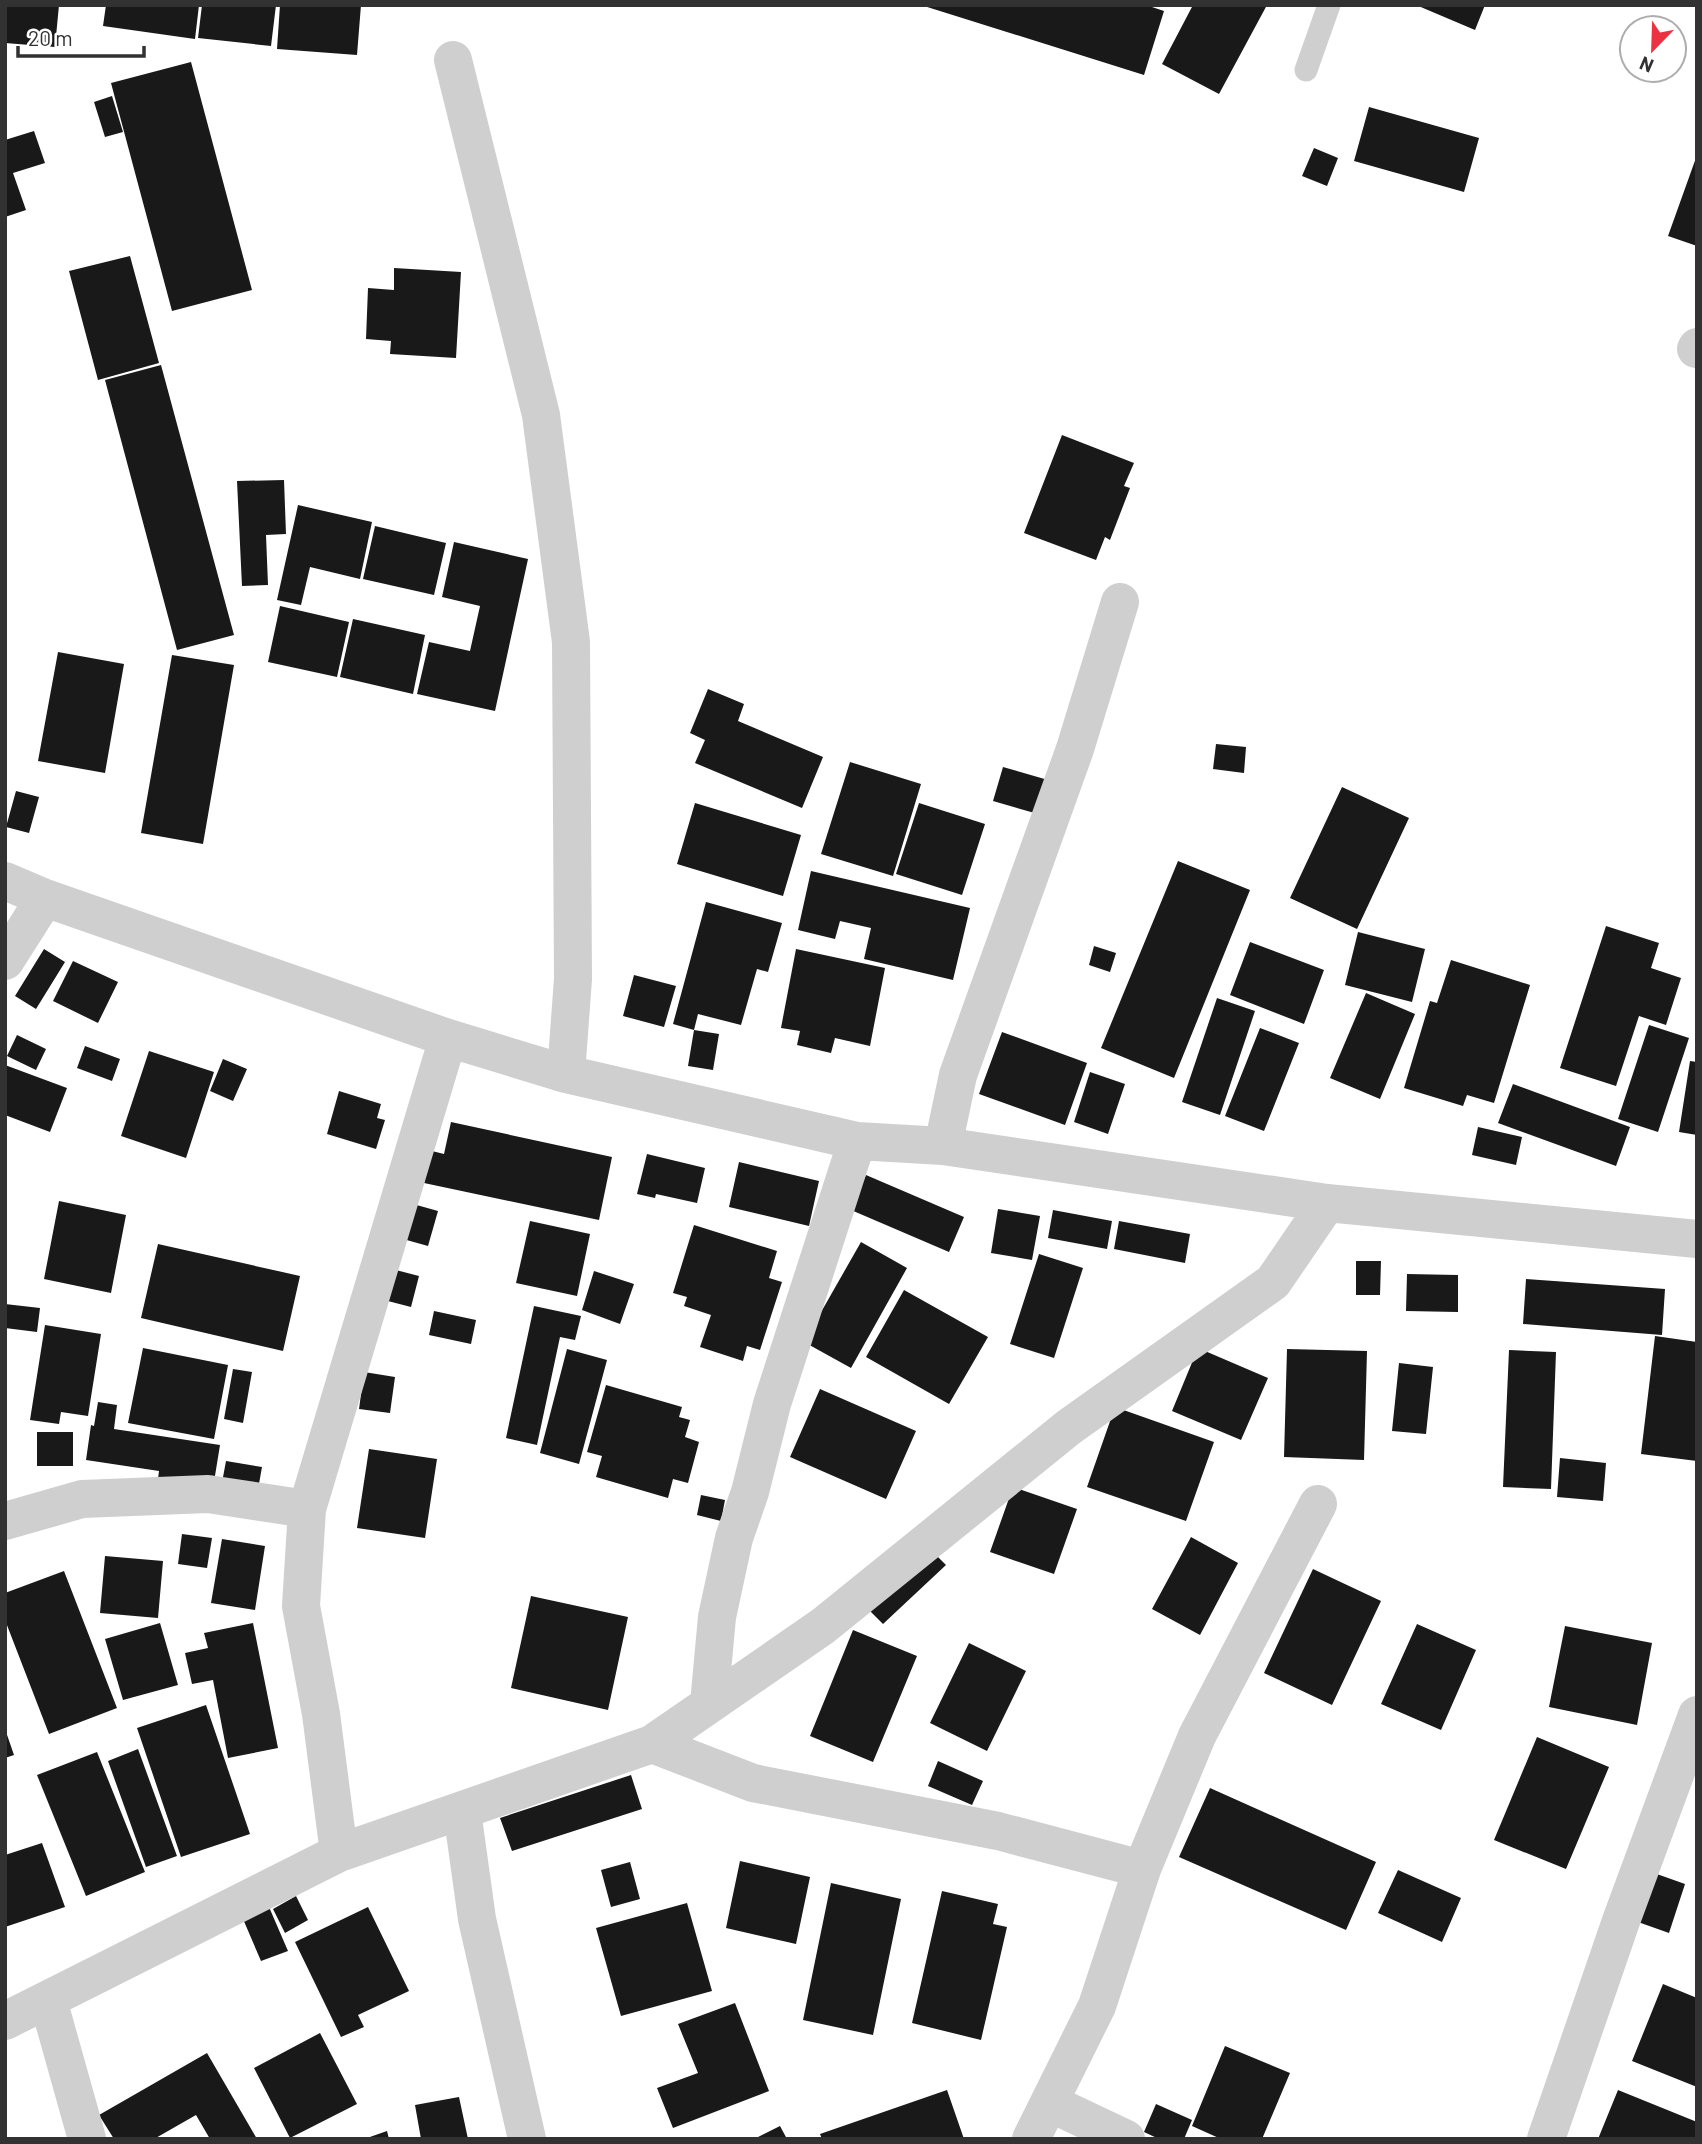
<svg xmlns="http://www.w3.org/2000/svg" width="1702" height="2144" viewBox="0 0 1702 2144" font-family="Barlow,sans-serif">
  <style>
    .building { fill: #191919 }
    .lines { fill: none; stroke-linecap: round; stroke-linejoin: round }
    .service { stroke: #cfcfcf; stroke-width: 23 }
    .minor { stroke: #cfcfcf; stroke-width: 38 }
  </style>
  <rect width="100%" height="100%" fill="#fff"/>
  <path class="building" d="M5 5H59L55 47 5 43Z
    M106 5H199L195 39 103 26Z
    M202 5H276L271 46 198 38Z
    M280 5H361L357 55 277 49Z
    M1146 5 1164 11 1144 75 924 6Z
    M1193 5H1267L1219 94 1162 64Z
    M1416 5H1485L1475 30Z
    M191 62 252 290 172 311 111 83Z
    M112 96 123 132 105 137 94 102Z
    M1369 107 1479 138 1464 192 1354 161Z
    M34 131 45 163 13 173 26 210 5 217V140Z
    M1314 148 1338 158 1327 186 1302 176Z
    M1697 155V246L1668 236Z
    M130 256 159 363 98 380 69 271Z
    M394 268 461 272 456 358 390 354 391 341 366 339 368 288 394 290Z
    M161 365 234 635 177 650 105 380Z
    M1062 435 1134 463 1124 486 1130 488 1110 540 1105 537 1096 560 1024 533Z
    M284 480 286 534 266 535 268 585 242 586 237 481Z
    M298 505 372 522 360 579 310 567 301 605 277 600Z
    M375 526 446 543 434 595 363 579Z
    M454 542 528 559 495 711 417 694 429 642 470 651 480 606 442 597Z
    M280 606 349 622 337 677 268 662Z
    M353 619 425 635 413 694 340 677Z
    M58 652 124 664 105 773 38 761Z
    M172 655 234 665 203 844 141 833Z
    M708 689 744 704 738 721 823 757 802 808 695 763 705 740 690 733Z
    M1216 744 1246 747 1244 773 1213 769Z
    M850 762 921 784 893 876 821 854Z
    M1003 767 1048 780 1038 814 993 801Z
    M1342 787 1409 818 1357 929 1290 898Z
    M16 791 39 797 29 833 6 827Z
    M695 803 801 835 783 896 677 864Z
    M919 803 985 824 962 895 896 874Z
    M1178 861 1250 890 1174 1078 1101 1048Z
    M811 871 970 908 953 980 864 959 871 928 840 921 835 939 798 930Z
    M706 902 782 923 768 972 757 969 741 1025 698 1014 694 1030 673 1024Z
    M1606 926 1659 943 1651 968 1681 978 1666 1025 1639 1016 1616 1086 1560 1068Z
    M1358 932 1425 949 1412 1002 1345 985Z
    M1250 942 1324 970 1304 1024 1230 995Z
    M1094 946 1116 953 1110 972 1089 965Z
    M44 949 65 962 36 1009 15 996Z
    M796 949 885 968 870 1046 835 1038 831 1053 797 1045 800 1031 781 1028Z
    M1451 960 1530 985 1494 1103 1467 1095 1463 1106 1404 1088 1430 1001 1437 1003Z
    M73 961 118 982 98 1023 53 1001Z
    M634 975 676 986 664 1027 623 1016Z
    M1366 993 1415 1014 1380 1099 1330 1078Z
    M1217 998 1255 1011 1220 1115 1182 1102Z
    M1649 1025 1689 1038 1658 1132 1618 1119Z
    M1260 1028 1299 1043 1264 1131 1225 1116Z
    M694 1030 719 1034 713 1070 688 1066Z
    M1002 1032 1087 1063 1065 1125 979 1094Z
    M17 1035 46 1049 36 1070 7 1056Z
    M85 1046 120 1059 112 1081 77 1068Z
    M149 1051 214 1072 186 1158 121 1136Z
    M223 1059 247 1069 233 1101 210 1091Z
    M1690 1061 1697 1062V1135L1679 1132Z
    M5 1065 67 1088 50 1132 5 1115Z
    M1090 1072 1125 1084 1108 1134 1074 1122Z
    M1513 1084 1630 1127 1616 1166 1498 1123Z
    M339 1091 381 1104 377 1118 385 1120 376 1149 327 1134Z
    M451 1122 612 1157 599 1220 424 1183 432 1151 444 1154Z
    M1478 1127 1522 1137 1516 1165 1472 1155Z
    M647 1154 705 1168 697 1203 656 1194 655 1198 637 1194Z
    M739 1162 819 1181 809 1226 729 1207Z
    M866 1175 964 1217 949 1252 851 1210Z
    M59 1201 126 1215 111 1293 44 1279Z
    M413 1204 438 1211 428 1246 403 1239Z
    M998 1209 1040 1216 1032 1260 991 1253Z
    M1053 1210 1112 1221 1107 1249 1048 1238Z
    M530 1221 590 1234 577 1296 516 1283Z
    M1119 1221 1190 1234 1185 1263 1114 1249Z
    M694 1225 777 1251 769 1278 782 1282 760 1350 747 1346 743 1361 700 1347 711 1315 684 1306 687 1297 673 1293Z
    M861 1242 907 1268 851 1368 804 1342Z
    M158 1244 300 1276 283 1351 141 1318Z
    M1039 1254 1083 1268 1054 1358 1010 1344Z
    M1356 1261H1381L1380 1295H1356Z
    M392 1269 419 1276 411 1307 384 1300Z
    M594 1271 634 1284 620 1324 582 1310Z
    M1407 1274 1458 1275V1312L1406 1311Z
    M1526 1279 1665 1289 1662 1335 1523 1324Z
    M904 1290 988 1337 949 1404 866 1357Z
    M5 1304 40 1308 37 1332 5 1328Z
    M534 1306 581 1316 575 1340 560 1337 537 1445 506 1438Z
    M434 1311 476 1320 471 1344 429 1335Z
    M45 1325 101 1334 88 1416 61 1412 59 1424 30 1420Z
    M1655 1336 1697 1342V1461L1641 1454Z
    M143 1348 228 1365 214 1439 128 1423Z
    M1198 1348 1268 1378 1241 1440 1172 1411Z
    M567 1349 607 1360 579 1464 540 1453Z
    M1287 1349 1367 1351 1364 1460 1284 1457Z
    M1509 1350 1556 1352 1551 1489 1503 1487Z
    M1399 1363 1433 1367 1426 1434 1392 1431Z
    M233 1369 252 1372 243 1423 224 1419Z
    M364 1372 395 1377 390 1413 359 1409Z
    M606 1385 682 1407 679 1417 690 1420 685 1437 699 1442 688 1483 673 1479 668 1498 596 1477 602 1456 587 1452Z
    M820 1389 916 1431 886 1499 790 1457Z
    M98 1402 117 1405 114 1429 220 1445 213 1488 158 1479 159 1471 86 1460 91 1425 94 1426Z
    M1115 1407 1214 1442 1186 1521 1087 1487Z
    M37 1432H73V1466H37Z
    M369 1449 437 1459 425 1538 357 1528Z
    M1560 1458 1606 1463 1603 1501 1557 1497Z
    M226 1461 262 1467 257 1495 221 1488Z
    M1013 1487 1077 1509 1054 1574 990 1552Z
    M701 1495 725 1500 721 1521 697 1515Z
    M182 1534 212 1538 207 1568 178 1564Z
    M1191 1537 1238 1563 1200 1635 1152 1609Z
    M222 1539 265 1546 255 1610 211 1603Z
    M928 1547 946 1565 883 1624 865 1606Z
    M105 1556 163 1561 158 1618 100 1613Z
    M1313 1569 1381 1601 1332 1705 1264 1673Z
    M64 1571 117 1708 49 1734 5 1620V1593Z
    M531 1596 628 1617 608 1710 511 1688Z
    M160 1623 178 1685 123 1700 105 1639Z
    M253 1623 278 1748 228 1758 213 1680 192 1684 185 1653 208 1648 204 1633Z
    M1417 1624 1476 1650 1441 1730 1381 1704Z
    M1565 1626 1652 1643 1637 1725 1549 1707Z
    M853 1630 917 1656 873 1762 810 1736Z
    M969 1643 1026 1671 987 1751 930 1723Z
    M206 1705 250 1834 181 1857 137 1728Z
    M5 1729 14 1755 5 1758Z
    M1537 1737 1609 1767 1566 1869 1494 1840Z
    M138 1749 177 1856 146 1867 108 1761Z
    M97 1752 145 1872 86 1896 37 1775Z
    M938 1761 983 1781 972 1805 928 1786Z
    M631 1775 642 1809 512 1851 500 1818Z
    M1210 1788 1376 1862 1346 1930 1179 1857Z
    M42 1843 65 1907 5 1927V1855Z
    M740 1861 810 1877 796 1944 726 1928Z
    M630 1862 640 1899 611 1907 601 1870Z
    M1398 1870 1461 1898 1442 1942 1378 1913Z
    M1654 1873 1685 1884 1669 1933 1638 1922Z
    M831 1883 901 1899 873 2035 803 2020Z
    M942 1891 998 1904 993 1924 1007 1927 981 2040 912 2023Z
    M296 1896 308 1920 285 1933 273 1909Z
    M687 1903 712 1991 621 2016 596 1928Z
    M269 1907 288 1951 261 1961 243 1919Z
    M368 1907 409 1991 358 2015 364 2027 341 2037 295 1942Z
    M1663 1984 1697 1998V2087L1632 2061Z
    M735 2003 769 2091 673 2128 657 2088 698 2073 678 2024Z
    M320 2033 357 2104 290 2138 254 2068Z
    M1225 2046 1290 2073 1262 2139H1221L1192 2126Z
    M207 2053 257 2139H210L196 2115 154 2139H114L99 2115Z
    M947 2090 964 2139H822L820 2134Z
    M1618 2090 1697 2122V2139H1598Z
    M459 2097 468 2139H421L415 2105Z
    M1156 2104 1192 2120 1184 2139H1159L1144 2132Z
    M780 2126 787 2139H754Z
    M387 2131 389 2139H367V2138Z"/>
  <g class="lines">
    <path class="service" d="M1306 70 1329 5"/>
    <path class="minor" d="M453 60 541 415 571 642 573 979 566 1074
      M1696 349 1697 347
      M5 881 45 898 448 1038 566 1074 857 1141 943 1146 1327 1203 1697 1239
      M5 961 45 898
      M943 1146 958 1075 1075 749 1120 602
      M5 1521 82 1499 208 1494 307 1509
      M709 1704 717 1617 734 1538 750 1492 772 1404 857 1141
      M652 1744 753 1783 998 1831 1142 1869
      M462 1811 477 1919 527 2139
      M339 1853 321 1714 301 1606 307 1509 448 1038
      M48 2000 87 2139
      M5 2021 339 1853 652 1744 823 1626 1069 1427 1273 1282 1327 1203
      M1050 2103 1126 2139
      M1031 2139 1097 2006 1142 1869 1197 1736 1318 1504
      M1546 2139 1621 1921 1697 1715"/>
  </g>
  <rect width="1702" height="2144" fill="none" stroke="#323232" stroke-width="14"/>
  <g transform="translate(1653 49) rotate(203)"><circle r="33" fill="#ffffff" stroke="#adadad" stroke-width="2"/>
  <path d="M0-5L12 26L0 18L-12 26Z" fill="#ec3240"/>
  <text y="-10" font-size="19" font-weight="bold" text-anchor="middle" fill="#323232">N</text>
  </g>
  <path d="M18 46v10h126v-10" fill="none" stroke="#323232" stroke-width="3.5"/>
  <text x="28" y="46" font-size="21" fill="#323232" stroke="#ffffff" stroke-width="5" paint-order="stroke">20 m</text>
</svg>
